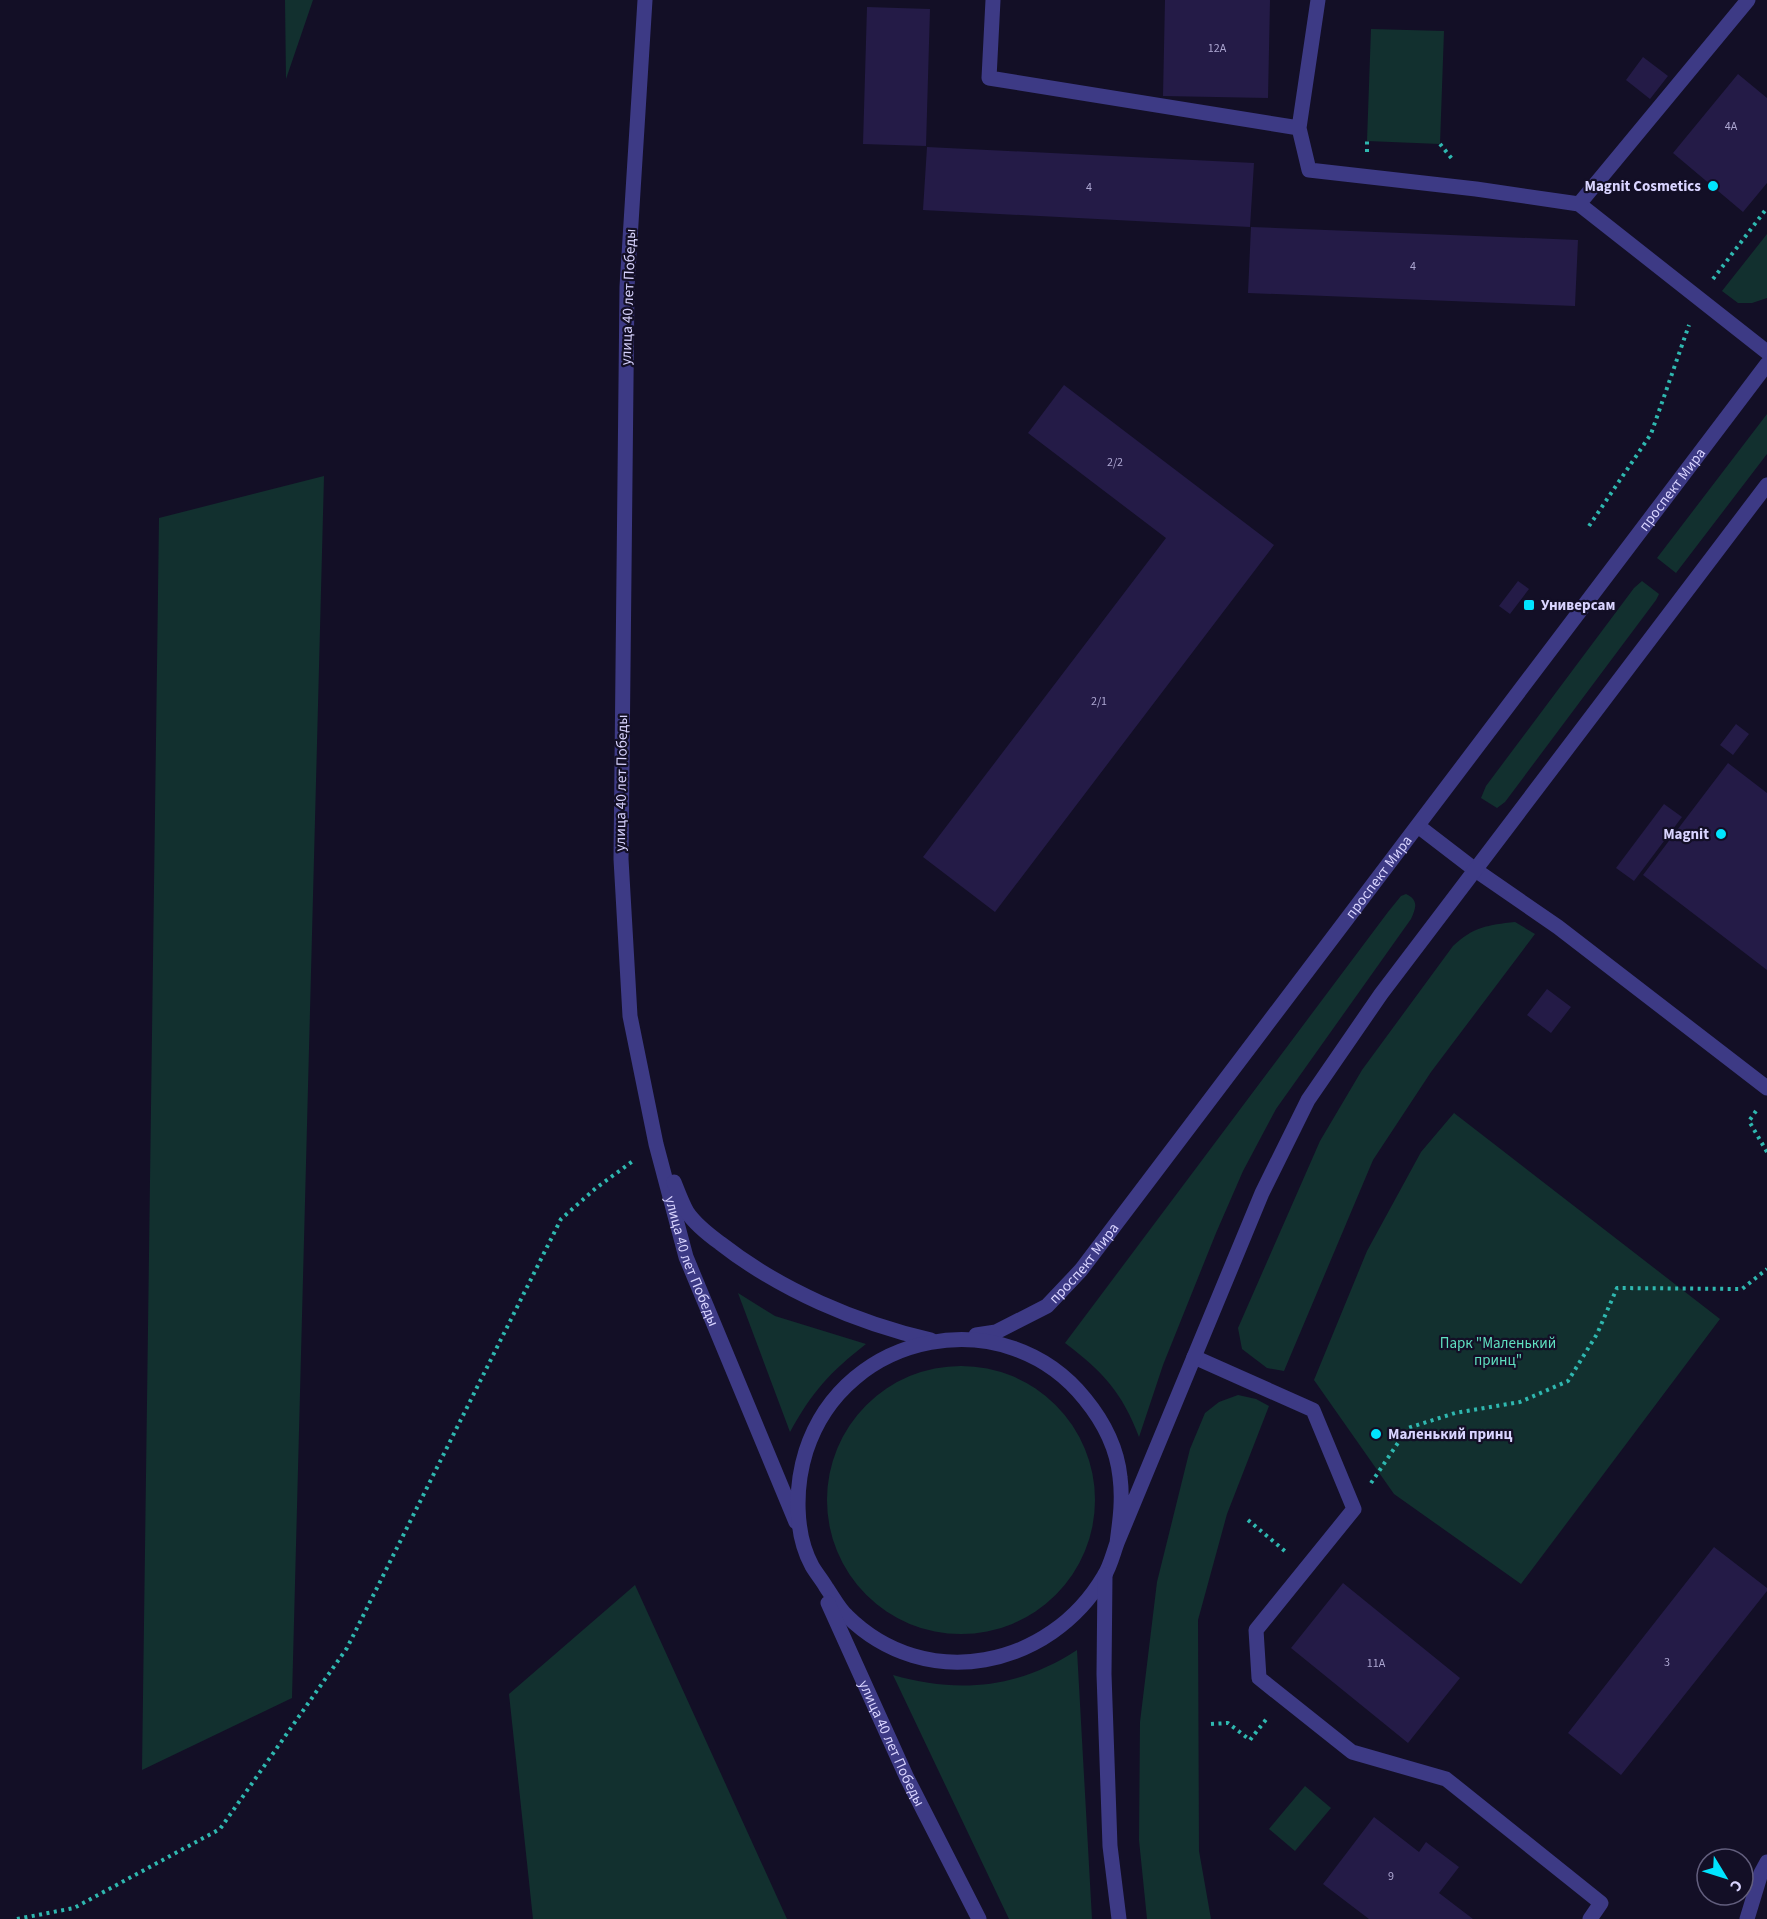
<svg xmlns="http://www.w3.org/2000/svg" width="1767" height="1919" viewBox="0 0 1767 1919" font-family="'Source Sans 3',sans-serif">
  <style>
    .green { fill: #12302f }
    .building { fill: #241b47 }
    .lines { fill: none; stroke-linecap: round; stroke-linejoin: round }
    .path { stroke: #2fb8b0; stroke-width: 4; stroke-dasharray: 3 4.5; stroke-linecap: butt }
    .service { stroke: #3d3a85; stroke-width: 15 }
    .tertiary { stroke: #3d3a85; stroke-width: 15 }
    .poi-dot { fill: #00e5ff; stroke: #130f26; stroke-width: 2 }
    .labels { text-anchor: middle; stroke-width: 4.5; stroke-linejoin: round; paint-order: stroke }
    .number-label { font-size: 12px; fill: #aca6d1 }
    .poi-label { font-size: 15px; font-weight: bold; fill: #d9d4ff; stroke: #130f26; text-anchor: end }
    .street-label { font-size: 15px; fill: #d9d4ff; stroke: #130f26 }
    .park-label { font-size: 15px; fill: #5fe0c0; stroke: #130f26 }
  </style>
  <rect width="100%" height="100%" fill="#130f26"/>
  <path class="green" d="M285 0H313L286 79Z
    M1371 29 1444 31 1440 144 1367 141Z
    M1767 234V298L1752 303H1738L1722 291Z
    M1767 414V454L1676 573 1657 558Z
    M324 476 292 1698 142 1770 159 518Z
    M1642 581 1659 594 1656 600 1505 802 1497 808 1481 798 1486 786 1634 588Z
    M1406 894C1419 900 1416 908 1411 919L1276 1109 1243 1171 1216 1233 1163 1365 1139 1437C1122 1392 1103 1372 1065 1343L1388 912 1401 896Z
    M1515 922 1535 934 1431 1072 1373 1160 1284 1371 1267 1368 1242 1349 1238 1328 1320 1141 1362 1070 1453 946C1473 927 1488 925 1515 922Z
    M1454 1113 1720 1319 1521 1584 1394 1494 1314 1380 1367 1251 1421 1152Z
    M738 1293 775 1316 866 1344C830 1372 812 1392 790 1432Z
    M827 1500a134 134 0 1 1 268 0a134 134 0 1 1-268 0Z
    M1238 1395 1256 1399 1269 1406 1227 1514 1198 1620 1199 1851 1211 1919H1147L1139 1840 1140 1722 1157 1582 1190 1449 1205 1413 1219 1402Z
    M635 1585 787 1919H533L509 1694Z
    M1077 1650 1092 1919H1009L893 1675C959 1694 1019 1688 1077 1650Z
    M1305 1786 1331 1808 1295 1851 1269 1829Z"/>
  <path class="building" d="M1165 0H1270L1268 98 1163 96Z
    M867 7 930 9 926 146 863 144Z
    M1643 57 1668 76 1650 99 1626 80Z
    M1738 74 1767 98V183L1743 212 1673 153Z
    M927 147 1254 163 1250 227 923 210Z
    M1251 227 1578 240 1575 306 1248 293Z
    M1064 385 1274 545 995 912 923 857 1166 538 1028 433Z
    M1518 581 1529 589 1510 614 1499 606Z
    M1736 724 1749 734 1733 755 1720 745Z
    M1728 763 1767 793V970L1643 875Z
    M1664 804 1682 817 1634 881 1616 868Z
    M1547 989 1571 1007 1551 1033 1527 1015Z
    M1714 1547 1767 1588V1591L1621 1775 1568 1733Z
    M1343 1583 1460 1678 1408 1743 1291 1648Z
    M1374 1817 1419 1852 1426 1842 1459 1867 1439 1893 1473 1919H1369L1323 1884Z"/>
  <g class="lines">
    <path class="path" d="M1440 144 1453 160
      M1367 152V141
      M1713 279 1767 208
      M1589 526 1651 434 1689 325
      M1756 1111 1749 1121 1767 1152
      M1371 1483 1408 1428 1455 1413 1520 1402 1568 1381 1597 1334 1617 1288 1742 1289 1767 1269
      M1248 1520 1286 1552
      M1211 1724 1228 1723 1250 1740 1268 1717
      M17 1919 74 1908 220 1829 347 1648 561 1219 596 1188 633 1161"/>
    <path class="service" d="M993 0 989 78 1299 128
      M1318 0 1299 128 1309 170 1476 189 1579 204 1767 352
      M1579 204 1748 0
      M1474 869 1558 927 1767 1088
      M1194 1357 1313 1410 1354 1509 1256 1630 1259 1678 1352 1752 1446 1779 1601 1903 1590 1919
      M1747 1919 1761 1873 1767 1862"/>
    <g class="tertiary">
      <path id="s1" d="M645 0 627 287 621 859 630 1016 656 1144 686 1257 796 1522"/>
      <path d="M1418 826 1474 869"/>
      <path d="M674 1182C678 1192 682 1203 687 1212 695 1224 709 1235 720 1243 780 1290 857 1323 931 1340"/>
      <path id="s2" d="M976 1335 996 1332 1047 1306 1081 1270 1767 364"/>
      <path d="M1117 1543C1120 1520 1123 1500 1120 1477 1117 1448 1103 1421 1085 1399 1006 1300 845 1330 806 1451 795 1486 794 1533 812 1566 816 1573 822 1580 826 1587 833 1597 839 1609 847 1616 926 1694 1050 1668 1104 1576 1110 1567 1113 1554 1117 1543L1262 1193 1308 1100 1381 994 1767 485"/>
      <path d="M1105 1575 1104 1674 1110 1846 1119 1919"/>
      <path id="s3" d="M828 1603 907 1778 979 1919"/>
    </g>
  </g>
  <g class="poi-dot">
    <circle cx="1713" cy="186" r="6"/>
    <rect x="1523" y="599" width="12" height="12" rx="3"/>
    <circle cx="1721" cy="834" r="6"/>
    <circle cx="1376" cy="1434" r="6"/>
  </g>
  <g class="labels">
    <g class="number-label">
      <text x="1217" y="52">12А</text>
      <text x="1731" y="130">4А</text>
      <text x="1089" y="191">4</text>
      <text x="1413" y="270">4</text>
      <text x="1115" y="466">2/2</text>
      <text x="1099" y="705">2/1</text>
      <text x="1667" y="1666">3</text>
      <text x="1376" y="1667">11А</text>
      <text x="1391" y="1880">9</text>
    </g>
    <g class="poi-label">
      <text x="1701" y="191">Magnit Cosmetics</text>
      <text x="1541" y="610" text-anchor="start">Универсам</text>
      <text x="1709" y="839">Magnit</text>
      <text x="1388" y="1439" text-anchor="start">Маленький принц</text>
    </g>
    <g class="street-label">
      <text transform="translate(628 297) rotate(-88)" y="5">улица 40 лет Победы</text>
      <text dy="5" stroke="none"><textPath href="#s2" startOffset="1106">проспект Мира</textPath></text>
      <text transform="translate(621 783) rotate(-89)" y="5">улица 40 лет Победы</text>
      <text dy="5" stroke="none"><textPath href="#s2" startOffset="620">проспект Мира</textPath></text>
      <text dy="5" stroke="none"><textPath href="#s1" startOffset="1270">улица 40 лет Победы</textPath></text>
      <text dy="5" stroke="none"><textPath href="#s2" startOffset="134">проспект Мира</textPath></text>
      <text dy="5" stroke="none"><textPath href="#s3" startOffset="154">улица 40 лет Победы</textPath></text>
    </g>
    <g class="park-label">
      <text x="1498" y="1348">Парк "Маленький<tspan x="1498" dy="17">принц"</tspan></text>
    </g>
  </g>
  <g transform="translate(1725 1877) rotate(128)"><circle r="28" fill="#130f26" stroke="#625e7d" stroke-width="1.5"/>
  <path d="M0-4.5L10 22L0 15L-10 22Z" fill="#00e5ff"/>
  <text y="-9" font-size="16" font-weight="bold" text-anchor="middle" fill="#d9d4ff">С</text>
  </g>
</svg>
